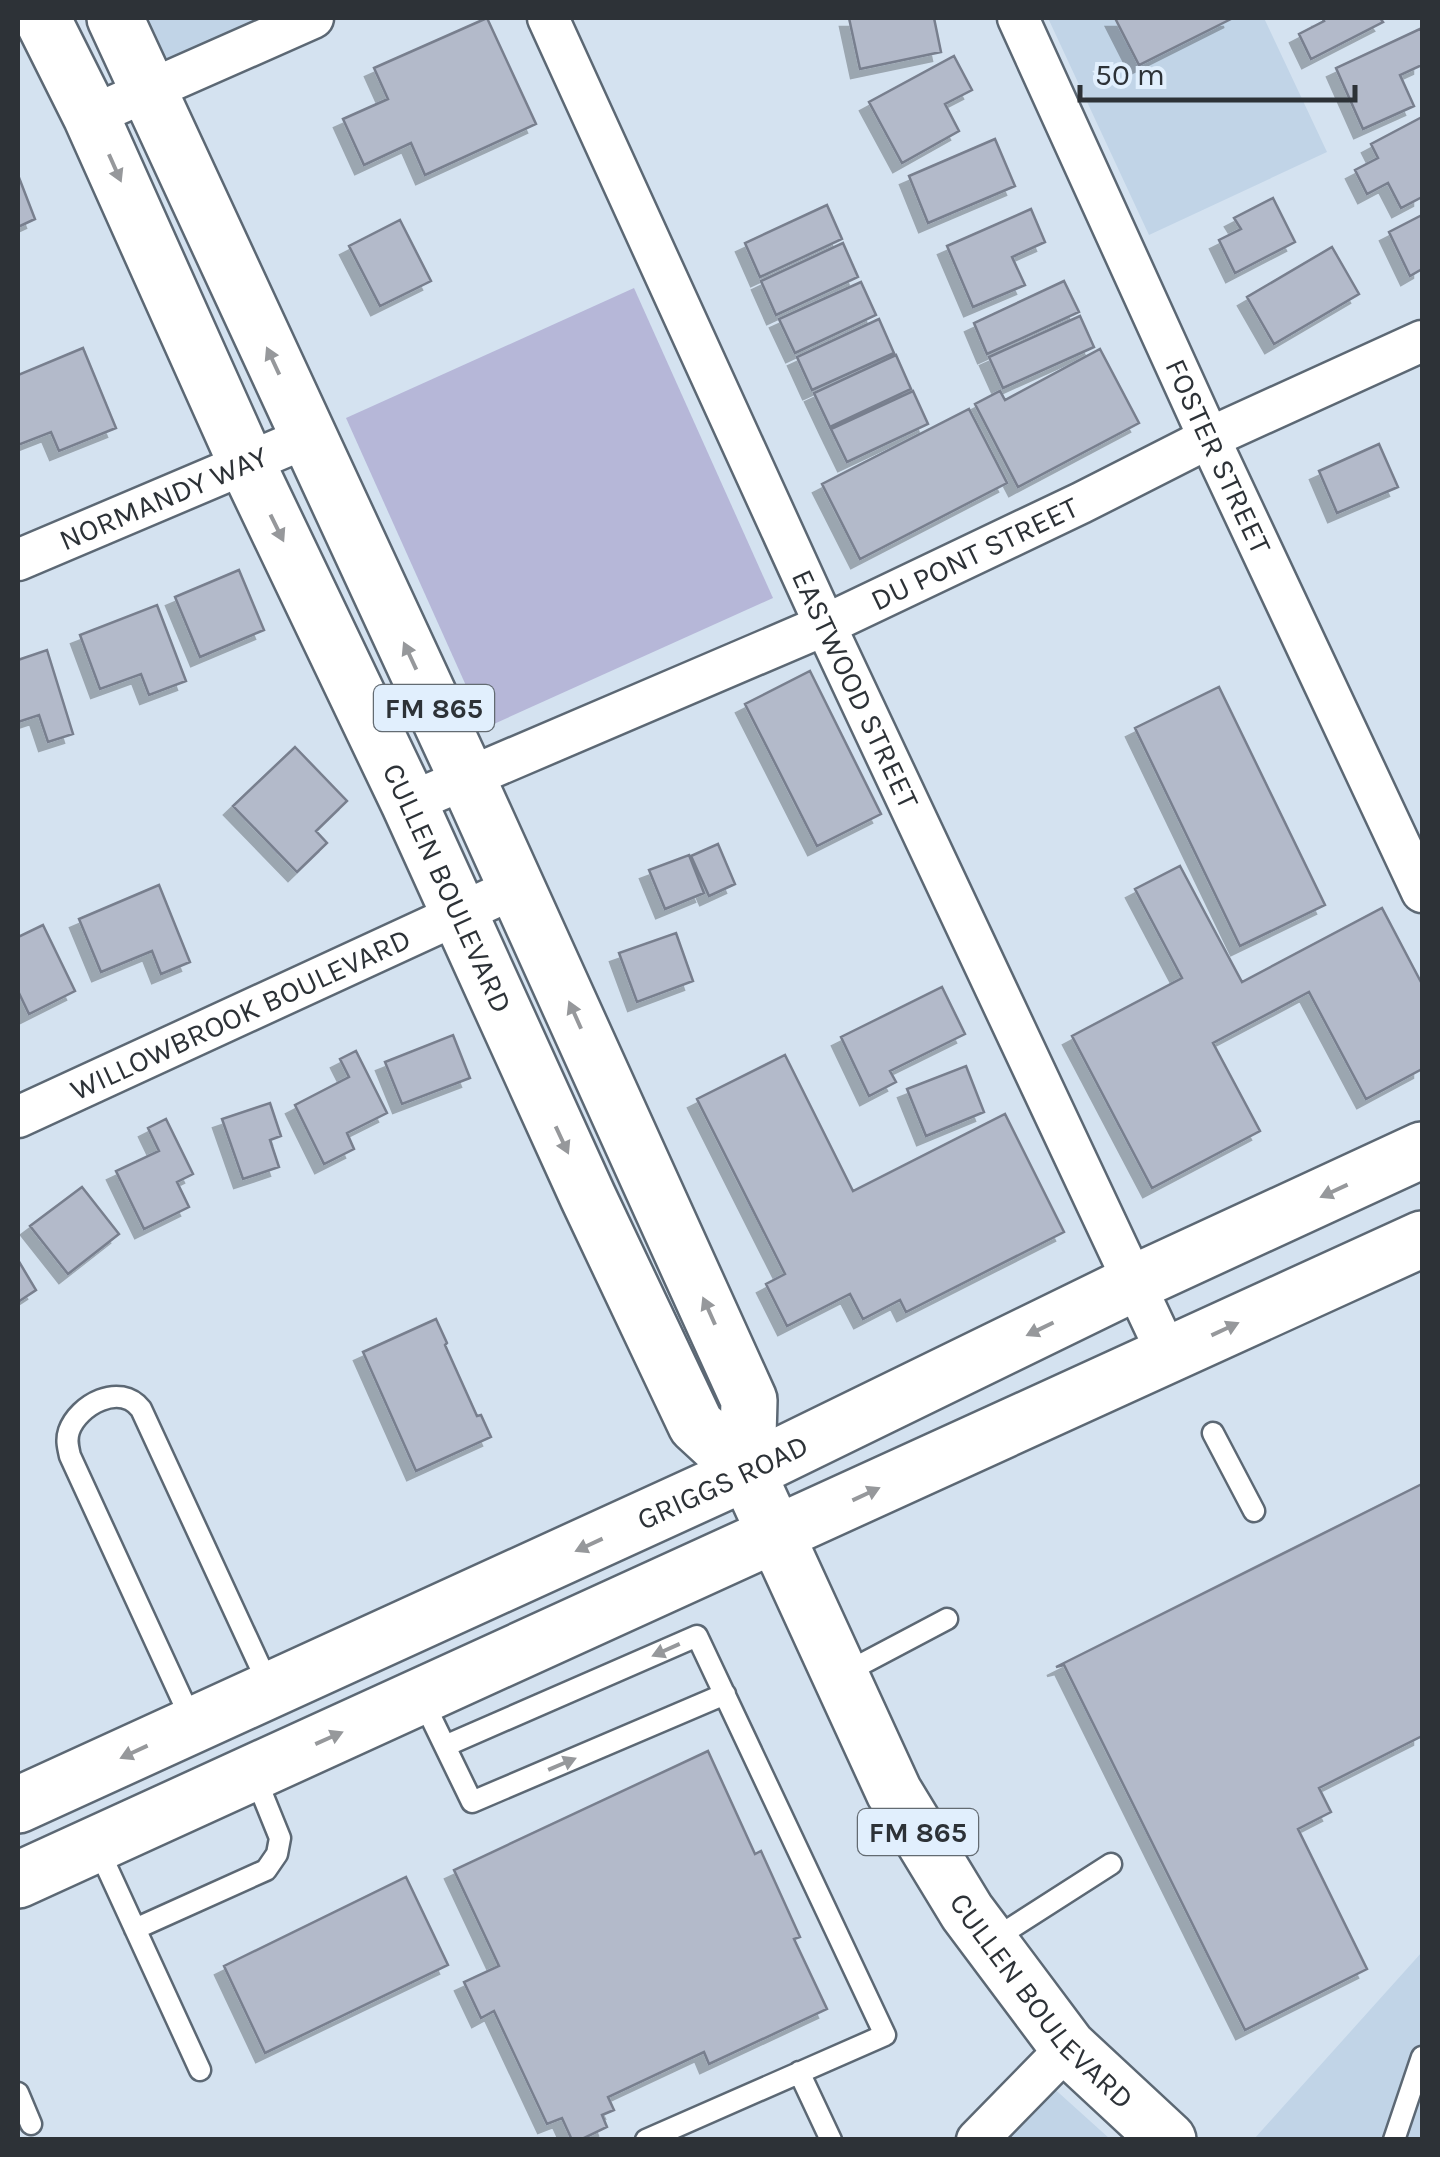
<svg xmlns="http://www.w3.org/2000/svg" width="1440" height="2157" viewBox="0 0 1440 2157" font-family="Karla,sans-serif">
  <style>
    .built { fill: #c1d4e7 }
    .green { fill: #b6b7d8 }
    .building { fill: #b3baca; stroke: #787f8e; stroke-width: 2.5; filter: url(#shadow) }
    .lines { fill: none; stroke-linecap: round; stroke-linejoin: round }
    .lane-casing { stroke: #5c6874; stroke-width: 25 }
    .street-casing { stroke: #5c6874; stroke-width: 45 }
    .secondary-casing { stroke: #5c6874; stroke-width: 60 }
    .primary-casing { stroke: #5c6874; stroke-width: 60 }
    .lane { stroke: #fff; stroke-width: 20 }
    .street { stroke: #fff; stroke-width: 40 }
    .secondary { stroke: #fff; stroke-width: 55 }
    .primary { stroke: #fff; stroke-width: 55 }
    .oneway { fill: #96989b }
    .labels { text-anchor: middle; stroke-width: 8; stroke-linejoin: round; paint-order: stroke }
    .shield { fill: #e1effd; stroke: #636b72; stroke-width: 2.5 }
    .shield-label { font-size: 28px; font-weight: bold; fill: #2d3237 }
    .street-label { font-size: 30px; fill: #2d3237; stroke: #e1effd }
  </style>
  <defs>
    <filter id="shadow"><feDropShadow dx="-9" dy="9" stdDeviation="0" flood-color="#0004"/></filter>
  </defs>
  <rect width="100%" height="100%" fill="#d4e2f0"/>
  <path class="built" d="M142 18H265L163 64Z
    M1048 18H1264L1327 152 1149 235Z
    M1422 1952V2139H1254Z
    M1049 2084 1110 2139 1000 2140Z"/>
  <path class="green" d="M634 288 773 598 485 728 346 418Z"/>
  <path class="building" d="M487 18 536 124 425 175 411 143 364 165 343 119 388 99 374 68Z
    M849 18H934L941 52 860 69Z
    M1115 18H1233L1139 65Z
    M1322 18H1380L1383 22 1311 59 1299 34 1324 21Z
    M1422 28V65L1400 75 1414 106 1363 129 1336 68Z
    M954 56 972 90 945 104 959 131 902 163 869 102Z
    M1422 117V197L1401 208 1388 183 1367 194 1355 170 1378 158 1371 144Z
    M995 139 1015 186 928 223 909 176Z
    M18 175 35 219 18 227Z
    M1273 198 1295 242 1235 273 1219 240 1241 229 1234 218Z
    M827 205 842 239 760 277 745 243Z
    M1031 209 1045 242 1012 257 1025 285 973 307 947 246Z
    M1422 215V269L1410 276 1389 232Z
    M400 220 431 281 380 306 349 246Z
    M843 243 858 277 776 315 761 281Z
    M1332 247 1359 294 1274 344 1247 297Z
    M1064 281 1079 312 987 354 974 323Z
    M861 282 876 315 795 353 779 319Z
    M1080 316 1094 347 1003 388 989 357Z
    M879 319 894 353 812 390 797 357Z
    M83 348 116 428 59 451 51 432 18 445V375Z
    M1100 349 1139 423 1018 487 975 404 1000 391 1005 400Z
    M896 355 911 389 830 427 814 393Z
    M913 391 928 424 847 462 831 429Z
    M969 409 1007 483 860 559 822 484Z
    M1379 444 1398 487 1337 513 1319 471Z
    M239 570 264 630 200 657 175 597Z
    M157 605 186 681 149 695 141 674 100 689 80 635Z
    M47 650 73 734 48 742 39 715 18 722V660Z
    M810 671 881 814 817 846 745 704Z
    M1219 687 1325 905 1240 946 1135 728Z
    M295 747 347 801 316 831 327 843 297 872 233 806Z
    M718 844 735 884 709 896 691 856Z
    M689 855 704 893 665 909 649 870Z
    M1180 866 1242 982 1382 908 1422 984V1069L1366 1099 1309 992 1213 1043 1260 1131 1152 1188 1072 1036 1182 978 1135 889Z
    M159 885 190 962 161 974 152 951 101 972 79 919Z
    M43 925 75 991 29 1014 18 991V937Z
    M676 933 693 981 637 1002 619 953Z
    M942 987 965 1034 890 1071 896 1082 869 1096 841 1037Z
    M453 1035 470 1078 402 1104 385 1062Z
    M356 1051 387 1113 347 1133 354 1149 324 1164 295 1105 349 1077 340 1059Z
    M785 1055 853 1191 1005 1114 1064 1232 906 1312 900 1300 863 1319 850 1294 787 1326 766 1284 785 1274 697 1099Z
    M966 1066 984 1112 926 1136 907 1089Z
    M270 1103 281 1136 270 1140 279 1167 243 1179 222 1119Z
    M166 1119 193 1174 177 1182 189 1207 144 1229 116 1171 159 1151 148 1128Z
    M82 1187 119 1234 68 1274 30 1226Z
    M18 1260 36 1290 18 1302Z
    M436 1319 447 1343 445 1345 477 1416 481 1415 491 1437 416 1471 363 1352Z
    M1422 1484V1736L1319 1788 1331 1812 1298 1829 1367 1969 1245 2030 1064 1665 1056 1667Z
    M708 1751 755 1854 761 1851 800 1937 794 1939 827 2009 709 2064 704 2052 608 2097 614 2110 602 2115 607 2127 580 2140H572L562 2118 547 2124 494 2011 481 2018 464 1982 499 1966 454 1870Z
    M406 1877 448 1965 265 2053 224 1966Z"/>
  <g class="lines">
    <defs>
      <path id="lane" d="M1213 1433 1254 1511
        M843 1674 947 1619
        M422 1699 472 1802 725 1694
        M192 1721 70 1456C68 1447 66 1440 69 1431 78 1405 120 1382 141 1409L270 1688
        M445 1746 697 1636 885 2035 646 2140
        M97 1846 200 2070
        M135 1929 266 1870 277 1854 280 1838 254 1774
        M991 1941 1111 1864
        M799 2072 831 2140
        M18 2093 31 2124
        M1394 2140 1422 2057"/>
      <g id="street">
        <path id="s1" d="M548 18 825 625 1168 1355"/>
        <path id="s2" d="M1018 18 1209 438 1422 892"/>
        <path d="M91 116 313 18"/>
        <path id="s3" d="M18 560 308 437"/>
        <path id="s4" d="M409 803 825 625 1081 503 1209 438 1422 341"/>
        <path id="s5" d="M18 1117 517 887"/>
        <path d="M977 2140 1068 2047"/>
      </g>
      <g id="secondary">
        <path id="s6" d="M18 1805 747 1472 1134 1283 1422 1150"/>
        <path d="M18 1880 1422 1239"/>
      </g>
      <g id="primary">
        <path id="s7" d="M42 18 91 116 246 462 409 803 588 1197 696 1425 747 1472 894 1792 967 1912 1068 2047 1168 2140"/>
        <path d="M115 18 467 778 749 1400 747 1472"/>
      </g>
    </defs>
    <use href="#lane" class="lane-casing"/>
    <use href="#street" class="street-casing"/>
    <use href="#secondary" class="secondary-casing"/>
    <use href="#primary" class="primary-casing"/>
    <use href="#lane" class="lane"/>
    <use href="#street" class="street"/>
    <use href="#secondary" class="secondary"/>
    <use href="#primary" class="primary"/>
  </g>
  <defs><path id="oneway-solid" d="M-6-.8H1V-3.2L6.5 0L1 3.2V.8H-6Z" transform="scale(2.5)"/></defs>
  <g class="oneway">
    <use href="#oneway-solid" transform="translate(115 168) rotate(66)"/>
    <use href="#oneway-solid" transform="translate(273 361) rotate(-115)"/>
    <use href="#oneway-solid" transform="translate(277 528) rotate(64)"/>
    <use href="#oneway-solid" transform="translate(410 656) rotate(-115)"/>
    <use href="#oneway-solid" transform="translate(575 1015) rotate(-114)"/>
    <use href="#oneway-solid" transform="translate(562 1140) rotate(65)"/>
    <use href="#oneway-solid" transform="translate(1334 1191) rotate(155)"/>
    <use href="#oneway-solid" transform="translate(709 1311) rotate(-114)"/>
    <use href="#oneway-solid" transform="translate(1040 1329) rotate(154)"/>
    <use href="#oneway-solid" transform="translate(1225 1329) rotate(-25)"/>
    <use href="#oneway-solid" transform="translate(866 1494) rotate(-25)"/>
    <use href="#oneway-solid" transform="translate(589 1545) rotate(155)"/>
    <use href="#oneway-solid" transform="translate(666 1650) rotate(156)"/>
    <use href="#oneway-solid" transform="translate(329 1738) rotate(-24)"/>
    <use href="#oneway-solid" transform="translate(134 1752) rotate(155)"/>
    <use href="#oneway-solid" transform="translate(562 1764) rotate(-23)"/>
  </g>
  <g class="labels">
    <g class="shield">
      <rect x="374" y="685" width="120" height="46" rx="8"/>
      <rect x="858" y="1809" width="120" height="46" rx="8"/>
    </g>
    <g class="shield-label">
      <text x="434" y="718">FM 865</text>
      <text x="918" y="1842">FM 865</text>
    </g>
    <g class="street-label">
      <text dy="10" stroke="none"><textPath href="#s2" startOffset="482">FOSTER STREET</textPath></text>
      <text dy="10" stroke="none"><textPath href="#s3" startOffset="158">NORMANDY WAY</textPath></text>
      <text dy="10" stroke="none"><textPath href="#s4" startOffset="618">DU PONT STREET</textPath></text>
      <text dy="10" stroke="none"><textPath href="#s1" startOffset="738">EASTWOOD STREET</textPath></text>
      <text dy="10" stroke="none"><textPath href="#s7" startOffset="960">CULLEN BOULEVARD</textPath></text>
      <text dy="10" stroke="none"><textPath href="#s5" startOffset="245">WILLOWBROOK BOULEVARD</textPath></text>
      <text dy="10" stroke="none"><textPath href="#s6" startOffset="775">GRIGGS ROAD</textPath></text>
      <text dy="10" stroke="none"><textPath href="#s7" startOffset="2230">CULLEN BOULEVARD</textPath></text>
    </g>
  </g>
  <rect width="1440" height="2157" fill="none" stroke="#2d3237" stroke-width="40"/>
  <path d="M1080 85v15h275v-15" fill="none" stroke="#2d3237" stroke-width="5"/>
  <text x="1095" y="85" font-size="30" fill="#2d3237" stroke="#e1effd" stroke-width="8" paint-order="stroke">50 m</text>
</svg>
